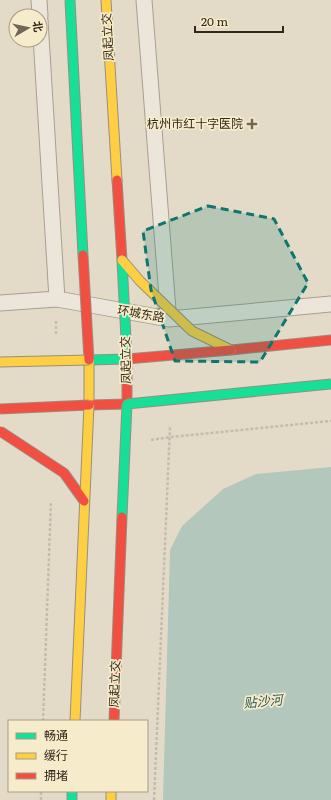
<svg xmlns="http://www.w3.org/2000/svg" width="331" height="800" viewBox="0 0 331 800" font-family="Literata,'Noto Sans SC',serif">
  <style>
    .water { fill: #b3c7bc }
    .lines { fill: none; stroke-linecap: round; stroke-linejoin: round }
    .lane-casing { stroke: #a79f91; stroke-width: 17 }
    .fast-casing { stroke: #978f81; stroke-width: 11 }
    .slow-casing { stroke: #978f81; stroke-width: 11 }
    .jam-casing { stroke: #978f81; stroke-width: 11 }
    .path { stroke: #c3bcb0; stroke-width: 2.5; stroke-dasharray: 3 2; stroke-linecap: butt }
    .lane { stroke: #ebe6d9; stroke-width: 15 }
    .fast { stroke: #16e098; stroke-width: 9 }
    .slow { stroke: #ffcf43; stroke-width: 9 }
    .jam { stroke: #f24e42; stroke-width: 9 }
    .fast-bridge-casing { stroke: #978f81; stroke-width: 11; stroke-linecap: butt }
    .slow-bridge-casing { stroke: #978f81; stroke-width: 11; stroke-linecap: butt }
    .jam-bridge-casing { stroke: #978f81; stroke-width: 11; stroke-linecap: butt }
    .fast-bridge { stroke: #16e098; stroke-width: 9 }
    .slow-bridge { stroke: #ffcf43; stroke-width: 9 }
    .jam-bridge { stroke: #f24e42; stroke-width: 9 }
    .marked { fill: #0f766e; fill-opacity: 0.2; stroke: #0f766e; stroke-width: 3; stroke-dasharray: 8 5; stroke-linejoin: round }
    .poi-dot { fill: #716757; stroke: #f6ebca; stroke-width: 1.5 }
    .labels { text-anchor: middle; stroke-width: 3.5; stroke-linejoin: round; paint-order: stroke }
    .street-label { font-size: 12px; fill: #34281a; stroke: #f6ebca }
    .poi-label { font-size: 12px; fill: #34281a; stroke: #f6ebca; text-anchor: end }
    .water-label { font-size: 13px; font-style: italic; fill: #295553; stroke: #f6ebca }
  </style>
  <rect width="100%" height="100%" fill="#e3dbc7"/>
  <path class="water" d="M331 467V800H163L170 550 182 526 223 489 256 474Z"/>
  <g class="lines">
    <defs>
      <path id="lane" d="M39 0 40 16
        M144 0 168 310
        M40 20 57 299
        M0 303 57 299 169 319 331 304"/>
      <path id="fast" d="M89 360 127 359
        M72 791V800"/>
      <path id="slow" d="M106 0 117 180
        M89 360V405
        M111 791V800"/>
      <path id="jam" d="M117 180 122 260
        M231 350 331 340
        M127 359V404
        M89 405 127 404"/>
    </defs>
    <use href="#lane" class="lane-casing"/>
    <use href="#fast" class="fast-casing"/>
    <use href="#slow" class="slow-casing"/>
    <use href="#jam" class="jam-casing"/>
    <path class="path" d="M56 334V321
      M151 440 170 437 331 421
      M43 721 51 501
      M41 800V791
      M154 800 170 427"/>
    <use href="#lane" class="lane"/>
    <use href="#fast" class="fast"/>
    <use href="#slow" class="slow"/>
    <use href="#jam" class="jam"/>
    <defs>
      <path id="fast-bridge" d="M70 0 83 255
        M122 260 127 359
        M127 404 331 384
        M122 517 127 404"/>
      <path id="slow-bridge" d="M122 260 140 281 192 331 231 350
        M0 362 89 360
        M75 721 89 405"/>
      <path id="jam-bridge" d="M83 255 89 360
        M127 359 231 350
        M0 409 89 405
        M0 431 64 473 84 501
        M114 721 122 517"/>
    </defs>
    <use href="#fast-bridge" class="fast-bridge-casing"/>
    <use href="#slow-bridge" class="slow-bridge-casing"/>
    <use href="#jam-bridge" class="jam-bridge-casing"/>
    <use href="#fast-bridge" class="fast-bridge"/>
    <use href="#slow-bridge" class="slow-bridge"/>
    <use href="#jam-bridge" class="jam-bridge"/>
  </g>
  <path class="marked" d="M208 206 274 219 308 283 260 362 175 361 151 290 143 231Z"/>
  <path class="poi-dot" d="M250 118h4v4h4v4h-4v4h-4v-4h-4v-4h4z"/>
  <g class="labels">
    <g class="street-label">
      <text transform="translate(108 37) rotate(-93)" y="4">凤起立交</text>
      <text transform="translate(141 314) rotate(10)" y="4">环城东路</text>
      <text transform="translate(126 360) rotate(-91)" y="4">凤起立交</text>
      <text transform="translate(115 684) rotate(-88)" y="4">凤起立交</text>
    </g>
    <g class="poi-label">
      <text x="243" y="128">杭州市红十字医院</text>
    </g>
    <g class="water-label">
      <text transform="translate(263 701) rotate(-5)" y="5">贴沙河</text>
    </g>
  </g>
  <rect x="8" y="720" width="140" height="72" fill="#f6ebca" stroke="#a89d84"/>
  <rect x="16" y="733" width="20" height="6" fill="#16e098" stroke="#a89d84"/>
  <text x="44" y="740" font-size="12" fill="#34281a">畅通</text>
  <rect x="16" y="753" width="20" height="6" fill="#ffcf43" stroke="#a89d84"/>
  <text x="44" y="760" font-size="12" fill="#34281a">缓行</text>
  <rect x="16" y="773" width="20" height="6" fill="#f24e42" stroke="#a89d84"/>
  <text x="44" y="780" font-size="12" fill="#34281a">拥堵</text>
  <g transform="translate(28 28) rotate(81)"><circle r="19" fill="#f6ebca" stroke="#a89d84"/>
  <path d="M0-3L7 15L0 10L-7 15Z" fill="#716757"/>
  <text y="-6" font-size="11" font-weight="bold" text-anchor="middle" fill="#34281a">北</text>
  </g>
  <path d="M195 26v6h88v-6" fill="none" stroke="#34281a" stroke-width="2"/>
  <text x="201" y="26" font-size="12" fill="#34281a" stroke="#f6ebca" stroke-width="3" paint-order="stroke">20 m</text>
</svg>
